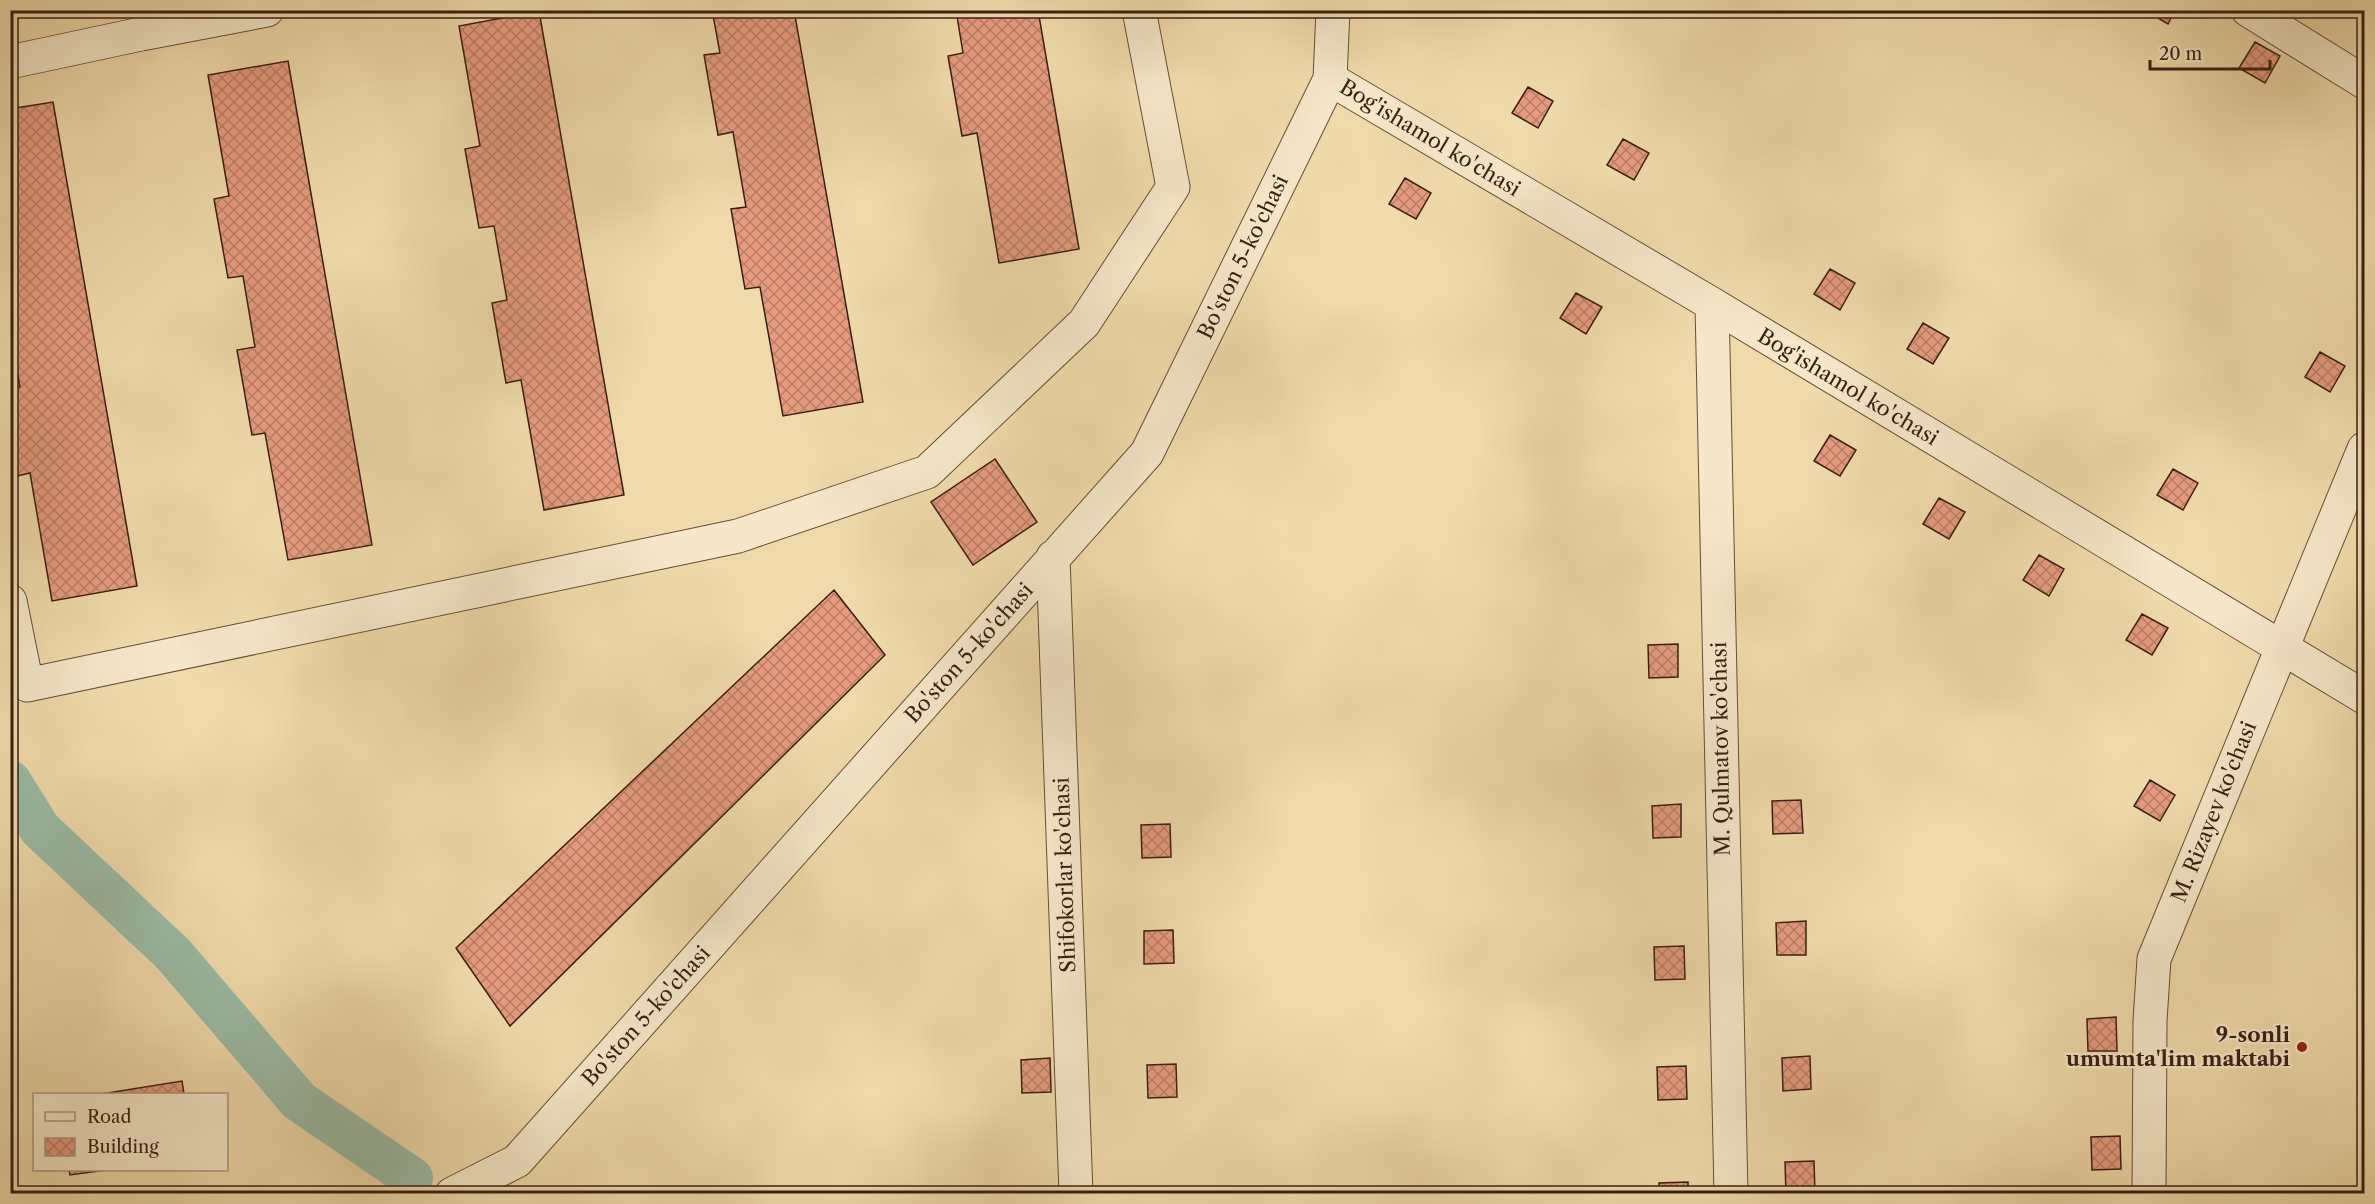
<svg xmlns="http://www.w3.org/2000/svg" width="2375" height="1204" viewBox="0 0 2375 1204" font-family="'Libre Caslon Text',serif">
  <style>
    .lines { fill: none; stroke-linecap: round; stroke-linejoin: round }
    .canal { stroke: #9bbba6; stroke-width: 42 }
    .building { fill: url(#building-cross-hatch); stroke: #391f14; stroke-width: 1.5 }
    .minor-casing { stroke: #674e3a; stroke-width: 35 }
    .minor { stroke: #f5e7c8; stroke-width: 33 }
    .poi-dot { fill: #8f2418; stroke: #f5e7c8; stroke-width: 2 }
    .labels { text-anchor: middle; stroke-width: 4.5; stroke-linejoin: round; paint-order: stroke }
    .street-label { font-size: 21px; fill: #391f14; stroke: #f5e7c8 }
    .poi-label { font-size: 21px; font-weight: bold; fill: #391f14; stroke: #f5e7c8; text-anchor: end }
  </style>
  <defs>
    <pattern id="building-cross-hatch" width="8" height="8" patternUnits="userSpaceOnUse" patternTransform="scale(1.5)"><rect width="8" height="8" fill="#e69b7f"/><path d="M0 0l8 8M0 8l8-8" fill="none" stroke="#bb7e67"/></pattern>
  </defs>
  <rect width="100%" height="100%" fill="#f0daab"/>
  <filter id="stains"><feTurbulence type="fractalNoise" baseFrequency=".00333" numOctaves="4"/><feColorMatrix values="0 0 0 0 .2 0 0 0 0 .09 0 0 0 0 .02 0 0 0 .5 -.17"/></filter>
  <radialGradient id="worn" r=".72"><stop offset=".6" stop-color="#630" stop-opacity="0"/><stop offset="1" stop-color="#630" stop-opacity=".3"/></radialGradient>
  <g class="lines">
    <path class="canal" d="M10 781 40 829 173 954 299 1101 412 1178"/>
  </g>
  <path class="building" d="M712 10H794L863 402 783 416 760 287 745 289 731 209 746 207 733 132 718 135 704 55 720 53Z
    M956 10H1038L1079 249 999 263 977 133 962 136 948 56 963 53Z
    M2144 10H2175L2168 24Z
    M539 11 624 495 544 510 521 380 506 383 492 303 507 300 494 226 479 228 465 149 480 146 459 26Z
    M2255 42 2280 56 2265 83 2239 68Z
    M288 61 372 545 288 560 265 433 252 435 237 350 255 347 243 276 228 278 214 199 229 196 208 75Z
    M1528 87 1553 101 1538 128 1512 113Z
    M53 102 137 586 52 601 30 473 17 476 10 438V389L20 387 10 332V109Z
    M1623 139 1649 153 1634 180 1607 165Z
    M1405 178 1431 193 1416 219 1389 204Z
    M1830 269 1855 283 1840 310 1814 294Z
    M1576 293 1602 307 1586 334 1560 318Z
    M1923 323 1949 338 1933 364 1907 349Z
    M2320 352 2345 366 2330 392 2305 377Z
    M1830 435 1856 450 1840 476 1814 461Z
    M995 459 1037 522 973 565 931 502Z
    M2173 469 2198 483 2183 510 2157 495Z
    M1939 498 1965 512 1949 539 1923 524Z
    M2039 555 2064 569 2049 596 2023 580Z
    M834 590 885 655 510 1026 456 948Z
    M2142 614 2168 628 2152 655 2126 640Z
    M1678 644V677L1649 678 1648 645Z
    M2150 780 2175 795 2160 821 2134 806Z
    M1801 800 1803 833 1773 834 1772 801Z
    M1681 804V837L1653 838 1652 806Z
    M1170 824 1171 857 1142 858 1141 825Z
    M1806 921V955H1777L1776 923Z
    M1173 930 1174 963 1144 964V931Z
    M1684 946 1685 979 1655 980 1654 947Z
    M2116 1017 2117 1051H2088L2087 1019Z
    M1810 1056 1811 1089 1783 1091 1782 1058Z
    M1050 1058 1051 1092 1022 1093 1021 1060Z
    M1176 1064 1177 1097 1148 1098 1147 1065Z
    M1686 1066 1687 1099 1658 1100 1657 1067Z
    M182 1081 184 1094H101Z
    M2120 1136 2121 1169 2092 1170 2091 1137Z
    M10 1144 17 1189 10 1190Z
    M1814 1161 1815 1194H1786L1785 1162Z
    M69 1170H106L70 1175Z
    M1688 1182V1194H1659V1183Z"/>
  <g class="lines">
    <defs>
      <path id="minor" d="M2248 10 2364 82
        M10 62 141 34 267 10
        M1330 79 1712 304 2364 697
        M1712 304 1731 1194
        M1053 557 1076 1194
        M10 601 27 685 738 536 927 472 1084 323 1173 187 1139 10
        M452 1194 517 1161 1147 453 1330 79 1333 10
        M2149 1194 2150 1021 2154 959 2364 449"/>
    </defs>
    <use href="#minor" class="minor-casing"/>
    <use href="#minor" class="minor"/>
  </g>
  <circle class="poi-dot" cx="2302" cy="1047" r="6"/>
  <g class="labels">
    <g class="street-label">
      <text transform="translate(1430 138) rotate(31)" y="7">Bog'ishamol ko'chasi</text>
      <text transform="translate(1243 257) rotate(-64)" y="7">Bo'ston 5-ko'chasi</text>
      <text transform="translate(1848 387) rotate(31)" y="7">Bog'ishamol ko'chasi</text>
      <text transform="translate(969 653) rotate(-48)" y="7">Bo'ston 5-ko'chasi</text>
      <text transform="translate(1721 749) rotate(-91)" y="7">M. Qulmatov ko'chasi</text>
      <text transform="translate(2214 812) rotate(-68)" y="7">M. Rizayev ko'chasi</text>
      <text transform="translate(1065 875) rotate(-92)" y="7">Shifokorlar ko'chasi</text>
      <text transform="translate(646 1016) rotate(-48)" y="7">Bo'ston 5-ko'chasi</text>
    </g>
    <g class="poi-label">
      <text x="2290" y="1042">9-sonli<tspan x="2290" dy="24">umumta'lim maktabi</tspan></text>
    </g>
  </g>
  <rect width="2375" height="1204" fill="none" stroke="#f0daab" stroke-width="36"/>
  <rect x="12" y="12" width="2351" height="1180" fill="none" stroke="#391f14" stroke-width="3"/>
  <rect x="18" y="18" width="2339" height="1168" fill="none" stroke="#391f14" stroke-width="1.5"/>
  <rect x="33" y="1093" width="195" height="78" fill="#f5e7c8" stroke="#aa9780" stroke-width="1.5"/>
  <rect x="45" y="1112" width="30" height="9" fill="#f5e7c8" stroke="#aa9780" stroke-width="1.5"/>
  <text x="87" y="1123" font-size="18" fill="#391f14">Road</text>
  <rect x="45" y="1138" width="30" height="18" fill="url(#building-cross-hatch)" stroke="#aa9780" stroke-width="1.5"/>
  <text x="87" y="1153" font-size="18" fill="#391f14">Building</text>
  <path d="M2150 60v9h120v-9" fill="none" stroke="#391f14" stroke-width="3"/>
  <text x="2159" y="60" font-size="18" fill="#391f14" stroke="#f5e7c8" stroke-width="4.5" paint-order="stroke">20 m</text>
  <rect width="100%" height="100%" filter="url(#stains)"/>
  <rect width="100%" height="100%" fill="url(#worn)"/>
</svg>
